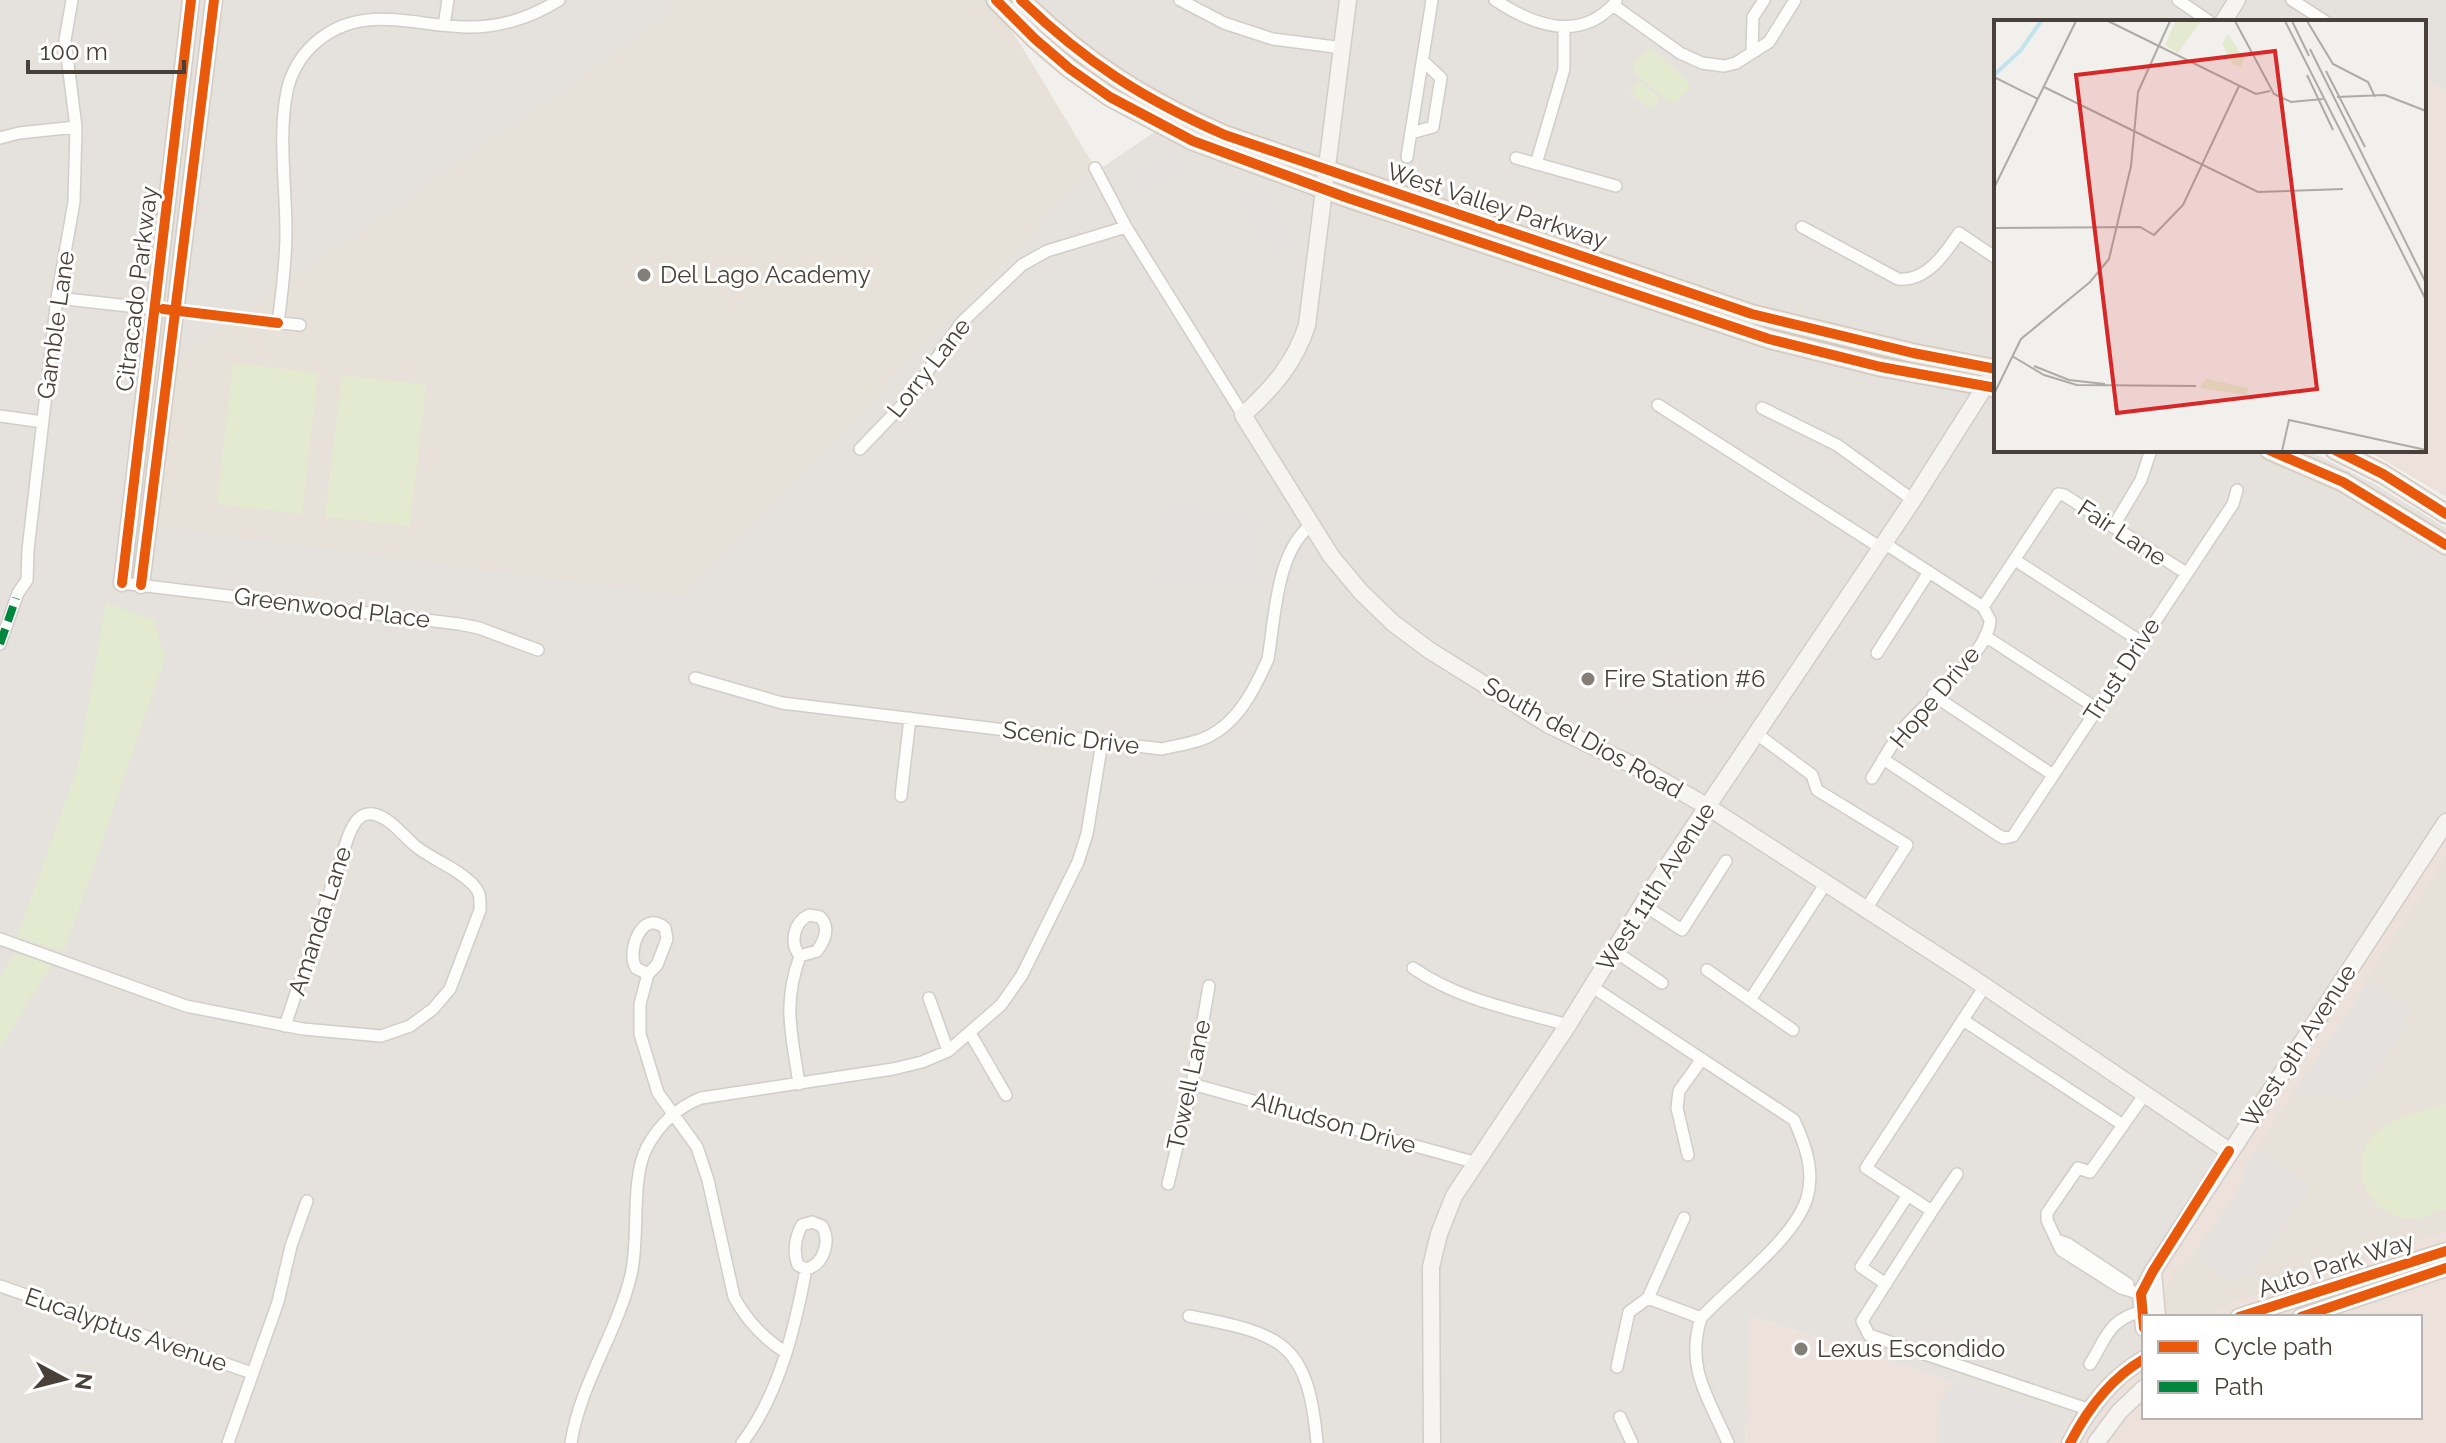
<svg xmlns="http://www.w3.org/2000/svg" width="2446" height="1443" viewBox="0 0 2446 1443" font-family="Raleway,sans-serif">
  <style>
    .residential { fill: #e5e1dc }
    .commercial { fill: #ece2db }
    .education { fill: #e8e1d9 }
    .green { fill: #e4eacf }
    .parking { fill: #e4e1de }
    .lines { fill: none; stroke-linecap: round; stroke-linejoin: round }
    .street-casing { stroke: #d0cdcb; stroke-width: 14 }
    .secondary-casing { stroke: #d2cdc6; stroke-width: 19 }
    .primary-casing { stroke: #d3c8bc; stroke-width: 21 }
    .street { stroke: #fdfdfc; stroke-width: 11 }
    .secondary { stroke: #f6f4f1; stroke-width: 16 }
    .primary { stroke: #f1ece6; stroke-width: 18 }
    .quiet { stroke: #00873e; stroke-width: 8; stroke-dasharray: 16 8; stroke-linecap: butt }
    .cycleway-casing { stroke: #fff; stroke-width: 15 }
    .cycleway { stroke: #e8590c; stroke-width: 10 }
    .poi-dot { fill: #847e78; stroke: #fff; stroke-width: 3 }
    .labels { text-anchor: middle; stroke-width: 6; stroke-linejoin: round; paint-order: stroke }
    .street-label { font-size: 24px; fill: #484039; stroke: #fff }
    .poi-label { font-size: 24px; fill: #484039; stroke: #fff; text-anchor: start }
    .inset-river { fill: none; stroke: #c2e3ec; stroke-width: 4 }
    .inset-road { fill: none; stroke: #aeaaa5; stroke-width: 2 }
    .view { fill: #d62828; fill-opacity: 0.15; stroke: #d62828; stroke-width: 4 }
    .inset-edge { fill: none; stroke: #484039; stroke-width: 4 }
  </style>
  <rect width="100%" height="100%" fill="#f2f0ed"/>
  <path class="residential" d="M0 0H993L1097 171 1171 121 1091 74 1034 27 1008 0H2446V91L2424 79V22H1996V450H2307L2376 485 2446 528V822L2144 1328V1368L2128 1381 2087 1432 2068 1419 1751 1316 1745 1443H0Z"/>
  <path class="commercial" d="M2424 79 2446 91V497L2367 450H2424Z
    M2446 822V1443H1745L1750 1316 2069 1419 2087 1432 2128 1381 2144 1368V1417H2420V1317H2144L2141 1294Z"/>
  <path class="education" d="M673 0H978L1018 40 1095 168 683 596 126 522 144 382 665 18Z
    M2446 856V1232L2237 1301 2213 1312 2194 1317H2164V1296L2172 1273 2192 1254 2238 1192 2246 1165 2255 1149 2356 1000 2367 982 2364 980Z"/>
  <path class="green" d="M1646 50H1653L1688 81 1689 88 1677 102H1669L1634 72 1633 64Z
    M1639 80 1660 99 1651 110 1629 91Z
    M233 363 318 373 302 514 217 504Z
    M342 375 426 385 410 526 325 517Z
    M106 603 154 620 165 658 64 952 17 937 78 767Z
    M15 953 52 964 0 1049V977Z
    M2446 1104V1209C2432 1214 2418 1220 2404 1218 2363 1211 2346 1160 2377 1132 2395 1116 2424 1111 2446 1104Z"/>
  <path class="parking" d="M1175 148 1187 170 1144 195 1131 173Z
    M1262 184 1299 243 1275 258 1239 199Z
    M1160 504 1263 516 1258 561 1260 570 1266 572 1264 587 1204 578 1203 587 1153 581Z
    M2368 982 2412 1010 2405 1020 2407 1024 2358 1098 2291 1094 2307 1075Z
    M2255 1149 2311 1186 2250 1278H2238L2234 1284 2195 1258 2238 1192 2246 1165Z
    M1955 1382 2069 1419 2054 1443H1937L1938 1403Z"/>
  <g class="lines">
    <defs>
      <path id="street" d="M1180 0 1224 23 1273 39 1343 48
        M1495 0C1534 26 1580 43 1616 2
        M2178 0 2210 22
        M2292 0 2326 22
        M1613 5 1680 53 1702 63 1724 66 1736 63 1769 42 1795 0
        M444 25 448 0
        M1752 53 1753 17 1764 0
        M1411 133 1433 127 1441 78 1423 61
        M0 138 19 133 76 127
        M1407 157 1432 0
        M1516 158 1616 186
        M1536 164 1564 69V27
        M1095 168 1126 227 1243 415
        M1802 227 1898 279C1926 282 1945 254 1959 233L1996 258
        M57 298 300 325
        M278 323C282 293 286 263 286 232 286 186 278 136 287 91 291 73 301 56 314 44 360 2 413 26 466 27 499 28 532 17 559 0
        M1658 405 1881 548
        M1762 408 1837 445 1913 500
        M0 416 43 422
        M860 449 910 397 961 323 1022 265 1047 251 1126 227
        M2113 527 2141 480 2151 450
        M1884 543 1983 607
        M2015 560 2140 641
        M122 583 459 624 479 628 538 650
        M1985 636 2096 708
        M0 644 18 593 27 580 28 550 57 298 74 202 76 127 65 40 72 0
        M1877 653 1929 572
        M695 678 782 703 1162 749C1174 746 1188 744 1200 740 1236 727 1254 691 1268 659 1275 618 1276 553 1310 526
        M1933 695 2053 775
        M1757 734 1812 775 1817 790 1907 845 1866 909
        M1883 759 1998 835 2004 838 2013 836 2233 504 2237 490
        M1872 778C1882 762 1891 745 1902 730 1924 703 1989 654 1990 620L1983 607 2058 494 2064 495 2186 573
        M901 796 910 718
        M1642 904 1682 930 1726 861
        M809 915 820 917C830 927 825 940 817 951L800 956C789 943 794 922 809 915Z
        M0 939 186 1006 303 1029 381 1036 410 1026 433 1009 450 989 480 910C480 901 481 894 475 887 459 868 431 860 413 844 402 834 389 817 373 814 357 811 350 831 346 843L285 1026
        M1613 950 1662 983
        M1413 968C1459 1000 1514 1010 1568 1025
        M1707 970 1793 1030
        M648 974 636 968C626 952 642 908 665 928L667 939 657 965 648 974 640 1004V1034L658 1093 697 1147 708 1180 734 1297C747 1321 763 1338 785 1352
        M1591 986 1794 1120C1805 1144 1815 1171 1807 1198 1794 1240 1731 1285 1701 1318 1685 1369 1709 1398 1728 1443
        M1985 986 1866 1168 1932 1211 1862 1321 1869 1335 2090 1410
        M929 998 948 1051
        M1750 1000 1826 883
        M1963 1020 2123 1125
        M970 1033 1006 1095
        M799 1084C792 1034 782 1006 800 956
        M1192 1084 1477 1163
        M1688 1155 1677 1108 1679 1091 1702 1059
        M1168 1184 1192 1084 1209 986
        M1932 1211 1957 1174
        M1684 1218 1648 1298 1701 1318
        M812 1222 822 1226C831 1241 824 1265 806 1269L798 1265C793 1253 795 1237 802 1225Z
        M2059 1241 2068 1244 2128 1284
        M1886 1284 1861 1267 1908 1195
        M0 1286 252 1373
        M2141 1294 2121 1288 2061 1250 2047 1220V1213L2078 1168 2090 1172 2145 1094
        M1189 1316C1283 1334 1308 1342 1317 1443
        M2090 1364C2108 1335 2108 1320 2143 1311
        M1617 1367 1629 1312 1648 1298
        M1620 1417 1632 1443
        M228 1443 278 1302 291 1246 307 1201
        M571 1443C580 1384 617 1333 631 1275 640 1238 630 1179 647 1147 659 1125 678 1107 701 1098L893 1069 922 1062 948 1051 1001 1005 1022 975 1078 862 1087 834 1102 742
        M742 1443C779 1395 795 1328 806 1269"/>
      <path id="secondary" d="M1348 0 1307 325C1295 363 1272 389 1243 415L1331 556 1361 592 1393 623 1429 650 1549 725 1649 773 1708 807 1971 977 2229 1151
        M2223 22 2237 0
        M122 583 191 0
        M141 585 214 0
        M2153 1271 2157 1317
        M2239 1317 2446 1251
        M2301 1317 2446 1268
        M2144 1328 2141 1294 2153 1271 2446 822
        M1432 1443 1431 1267 1439 1234 1454 1196 1568 1025 1652 889 1913 500 1991 377
        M2070 1443C2087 1410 2111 1378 2144 1359
        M2096 1443 2119 1412 2144 1388"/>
      <path id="primary" d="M996 0 1035 39 1070 69 1110 97 1193 141 1348 198 1769 339 1881 367 1996 388
        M1021 0C1085 62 1143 99 1225 135L1752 314 1913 353 1996 369
        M2269 450 2343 482 2446 545
        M2335 450 2383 474 2446 514"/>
    </defs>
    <use href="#street" class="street-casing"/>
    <use href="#secondary" class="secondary-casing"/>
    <use href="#primary" class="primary-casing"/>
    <use href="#street" class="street"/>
    <use href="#secondary" class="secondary"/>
    <use href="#primary" class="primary"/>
    <path class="quiet" d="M0 644 16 598"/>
    <defs>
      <path id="cycleway" d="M996 0 1035 39 1070 69 1110 97 1193 141 1348 198 1769 339 1881 367 1996 388
        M1021 0C1085 62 1143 99 1225 135L1752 314 1913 353 1996 369
        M163 309 278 323
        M2269 450 2343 482 2446 545
        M2335 450 2383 474 2446 514
        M122 583 191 0
        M141 585 214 0
        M2239 1317 2446 1251
        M2301 1317 2446 1268
        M2144 1328 2141 1294 2153 1271 2229 1151
        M2070 1443C2087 1410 2111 1378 2144 1359"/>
    </defs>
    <use href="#cycleway" class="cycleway-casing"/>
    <use href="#cycleway" class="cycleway"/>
  </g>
  <g class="poi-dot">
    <circle cx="644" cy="275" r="8"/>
    <circle cx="1588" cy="679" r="8"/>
    <circle cx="1801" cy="1349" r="8"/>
  </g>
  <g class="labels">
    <g class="street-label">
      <text transform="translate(1497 206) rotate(18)" y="8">West Valley Parkway</text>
      <text transform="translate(137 289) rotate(-83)" y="8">Citracado Parkway</text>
      <text transform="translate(56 325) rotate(-82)" y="8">Gamble Lane</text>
      <text transform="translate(929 368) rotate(-52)" y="8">Lorry Lane</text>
      <text transform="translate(2122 533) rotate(33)" y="8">Fair Lane</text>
      <text transform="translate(332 608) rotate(7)" y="8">Greenwood Place</text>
      <text transform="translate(2122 670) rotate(-57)" y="8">Trust Drive</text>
      <text transform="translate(1935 697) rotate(-50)" y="8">Hope Drive</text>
      <text transform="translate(1071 738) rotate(7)" y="8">Scenic Drive</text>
      <text transform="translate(1583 738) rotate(29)" y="8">South del Dios Road</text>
      <text transform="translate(1656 887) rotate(-57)" y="8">West 11th Avenue</text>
      <text transform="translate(320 921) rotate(-72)" y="8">Amanda Lane</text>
      <text transform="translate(2299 1046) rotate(-57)" y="8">West 9th Avenue</text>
      <text transform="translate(1189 1085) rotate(-78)" y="8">Towell Lane</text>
      <text transform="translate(1334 1123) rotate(16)" y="8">Alhudson Drive</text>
      <text transform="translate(2336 1265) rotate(-18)" y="8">Auto Park Way</text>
      <text transform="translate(126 1330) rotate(19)" y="8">Eucalyptus Avenue</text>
    </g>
    <g class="poi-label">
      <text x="660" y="283">Del Lago Academy</text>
      <text x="1604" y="687">Fire Station #6</text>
      <text x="1817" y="1357">Lexus Escondido</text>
    </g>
  </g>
  <g transform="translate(1994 20)">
    <rect width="432" height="432" fill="#f2f0ed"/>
    <path d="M182 1H207L184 33 171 25ZM234 14 250 38 247 47 239 45 228 24ZM212 359 254 368 253 375 205 368Z" fill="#e4eacf"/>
    <path class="inset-river" d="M1 54 27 30 47 1"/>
    <path class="inset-road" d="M114 1 262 74 276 71M241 1 280 74 297 82 329 79M291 1 432 280M298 1 315 36M313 1 339 44 374 62 381 77M316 29 432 263M332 51 371 127M313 55 339 110M0 57 44 79M50 67 264 172 349 169M343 77 391 75 432 91M0 168 82 1M0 208 146 207 160 215 189 185 245 66M18 336 50 355 83 365 202 366M40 346 75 360 111 364M0 374 27 319 96 262 115 239 137 146 144 72 176 1M288 431 295 400 432 430"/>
    <path class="view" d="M281 31 323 369 123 393 82 55Z"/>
    <rect width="432" height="432" class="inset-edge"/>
  </g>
  <rect x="2142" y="1315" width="280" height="104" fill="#ffffff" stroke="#b6b3b0" stroke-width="2"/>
  <rect x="2158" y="1341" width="40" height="12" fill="#e8590c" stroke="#b6b3b0" stroke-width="2"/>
  <text x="2214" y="1355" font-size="24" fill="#484039">Cycle path</text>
  <rect x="2158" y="1381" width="40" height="12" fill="#00873e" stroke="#b6b3b0" stroke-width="2"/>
  <text x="2214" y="1395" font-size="24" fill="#484039">Path</text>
  <g transform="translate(64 1379) rotate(97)" stroke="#ffffff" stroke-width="6" paint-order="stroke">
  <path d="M0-6L14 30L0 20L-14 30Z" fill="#484039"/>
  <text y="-12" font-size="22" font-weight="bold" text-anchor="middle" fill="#484039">N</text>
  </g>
  <path d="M28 60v12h156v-12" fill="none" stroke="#484039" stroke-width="4"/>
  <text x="40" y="60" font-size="24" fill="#484039" stroke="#ffffff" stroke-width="6" paint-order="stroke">100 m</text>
</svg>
